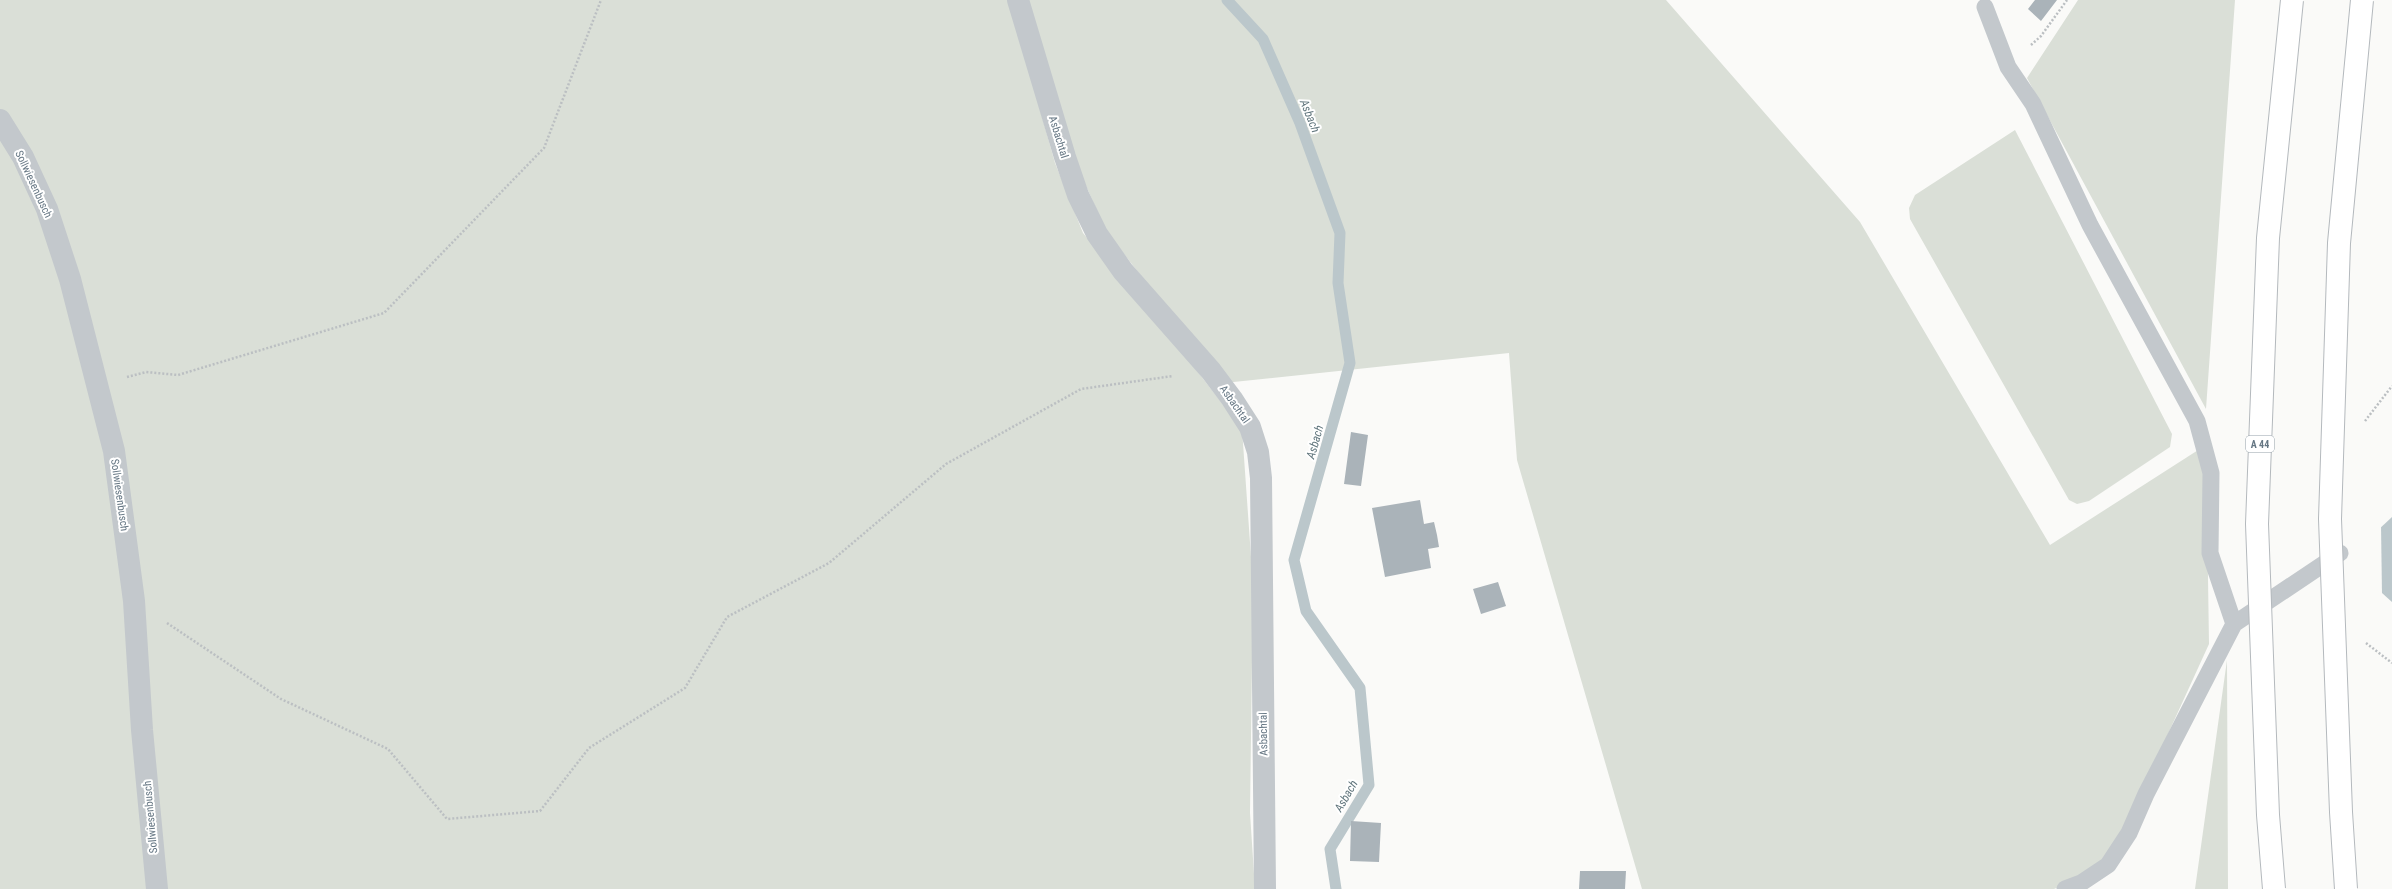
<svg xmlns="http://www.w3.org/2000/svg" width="2392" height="889" viewBox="0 0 2392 889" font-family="'Roboto Condensed',sans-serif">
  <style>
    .green { fill: #dadfd7 }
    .water { fill: #bbc7cb }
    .pier { fill: #fafaf8 }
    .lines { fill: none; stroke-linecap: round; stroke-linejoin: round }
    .stream { stroke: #bbc7cb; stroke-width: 11 }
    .building { fill: #aab3b9 }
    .path { stroke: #bbbfc2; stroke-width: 2.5; stroke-dasharray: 2 2; stroke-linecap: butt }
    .service { stroke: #c3c8cc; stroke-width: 17 }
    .minor { stroke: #c3c8cc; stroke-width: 22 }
    .motorway-bridge-casing { stroke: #b4b9bd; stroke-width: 24; stroke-linecap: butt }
    .motorway-bridge { stroke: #fff; stroke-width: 22 }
    .labels { text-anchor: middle; stroke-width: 4; stroke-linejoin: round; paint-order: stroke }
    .shield { fill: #fff; stroke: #939fa8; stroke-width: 1 }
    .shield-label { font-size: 10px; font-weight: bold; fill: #657683 }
    .street-label { font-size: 11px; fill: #657683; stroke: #fff }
    .water-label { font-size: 12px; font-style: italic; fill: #60757c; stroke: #fff }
  </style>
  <rect width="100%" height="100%" fill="#fafaf8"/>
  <path class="green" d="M0 0H1009L1055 163 1083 233 1194 367 1242 429 1253 585 1250 813 1255 889H0Z
    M1027 0H1666L1860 222 2050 545 2206 445 2209 644 2141 793 2106 861 2078 879 2054 889H1642L1517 460 1509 353 1224 383 1107 232 1070 151Z
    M2078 0H2235L2206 409 2027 78Z
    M2015 130 2172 434 2170 447 2089 501 2077 504 2069 500 1910 219 1909 208 1915 195Z
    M2227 660 2228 889H2195Z"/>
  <path class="water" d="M2392 517V602L2362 575 2360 547Z"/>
  <path class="pier" d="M2381 525 2382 595 2360 576 2358 547Z"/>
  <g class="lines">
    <path class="stream" d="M1227 0 1263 39 1300 123 1340 233 1338 283 1350 363 1294 560 1306 611 1360 688 1369 785 1330 849 1336 889"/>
  </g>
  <path class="building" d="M2035 0H2057L2041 21 2028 9Z
    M1351 432 1368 435 1361 486 1344 484Z
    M1420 500 1424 524 1434 522 1437 535 1439 547 1428 549 1431 568 1385 577 1372 508Z
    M1498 582 1506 606 1481 614 1473 589Z
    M1351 821 1381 823 1379 862 1350 861Z
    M1580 871H1626L1625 889H1579Z"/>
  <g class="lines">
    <path class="path" d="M2031 45 2041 36 2067 0
      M127 377 146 372 178 375 384 313 544 148 601 0
      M2365 421 2392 386
      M167 623 281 699 388 749 447 819 540 811 589 748 685 688 727 617 829 563 946 464 1081 389 1173 376
      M2366 643 2392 663"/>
    <path class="service" d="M1985 7 2008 67 2033 104 2090 225 2197 421 2211 473 2210 553 2234 624 2146 794 2129 833 2108 865 2081 883 2065 889
      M2234 624 2340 553"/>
    <path class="minor" d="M1018 0 1065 157 1078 195 1097 234 1123 271 1211 371 1232 399 1250 427 1258 452 1261 478 1265 889
      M0 120 23 157 47 209 70 279 114 451 134 601 142 730 157 889"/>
    <defs>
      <path id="motorway-bridge" d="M2274 889 2268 815 2257 524 2268 238 2292 0
        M2346 889 2341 812 2330 519 2339 243 2362 0"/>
    </defs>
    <use href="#motorway-bridge" class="motorway-bridge-casing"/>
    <use href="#motorway-bridge" class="motorway-bridge"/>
  </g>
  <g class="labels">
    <rect class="shield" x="2246" y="436" width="28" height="16" rx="3"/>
    <g class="shield-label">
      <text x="2260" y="448">A 44</text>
    </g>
    <g class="street-label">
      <text transform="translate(1059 137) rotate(73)" y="4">Asbachtal</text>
      <text transform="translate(34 184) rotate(65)" y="4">Sollwiesenbusch</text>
      <text transform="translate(1235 404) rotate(55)" y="4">Asbachtal</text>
      <text transform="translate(120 495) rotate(82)" y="4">Sollwiesenbusch</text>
      <text transform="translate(1263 734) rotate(-91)" y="4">Asbachtal</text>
      <text transform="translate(150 817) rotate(-95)" y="4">Sollwiesenbusch</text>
    </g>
    <g class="water-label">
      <text transform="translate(1310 116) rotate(68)" y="4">Asbach</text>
      <text transform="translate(1315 442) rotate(-74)" y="4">Asbach</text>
      <text transform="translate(1346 796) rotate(-60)" y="4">Asbach</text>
    </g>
  </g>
</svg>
